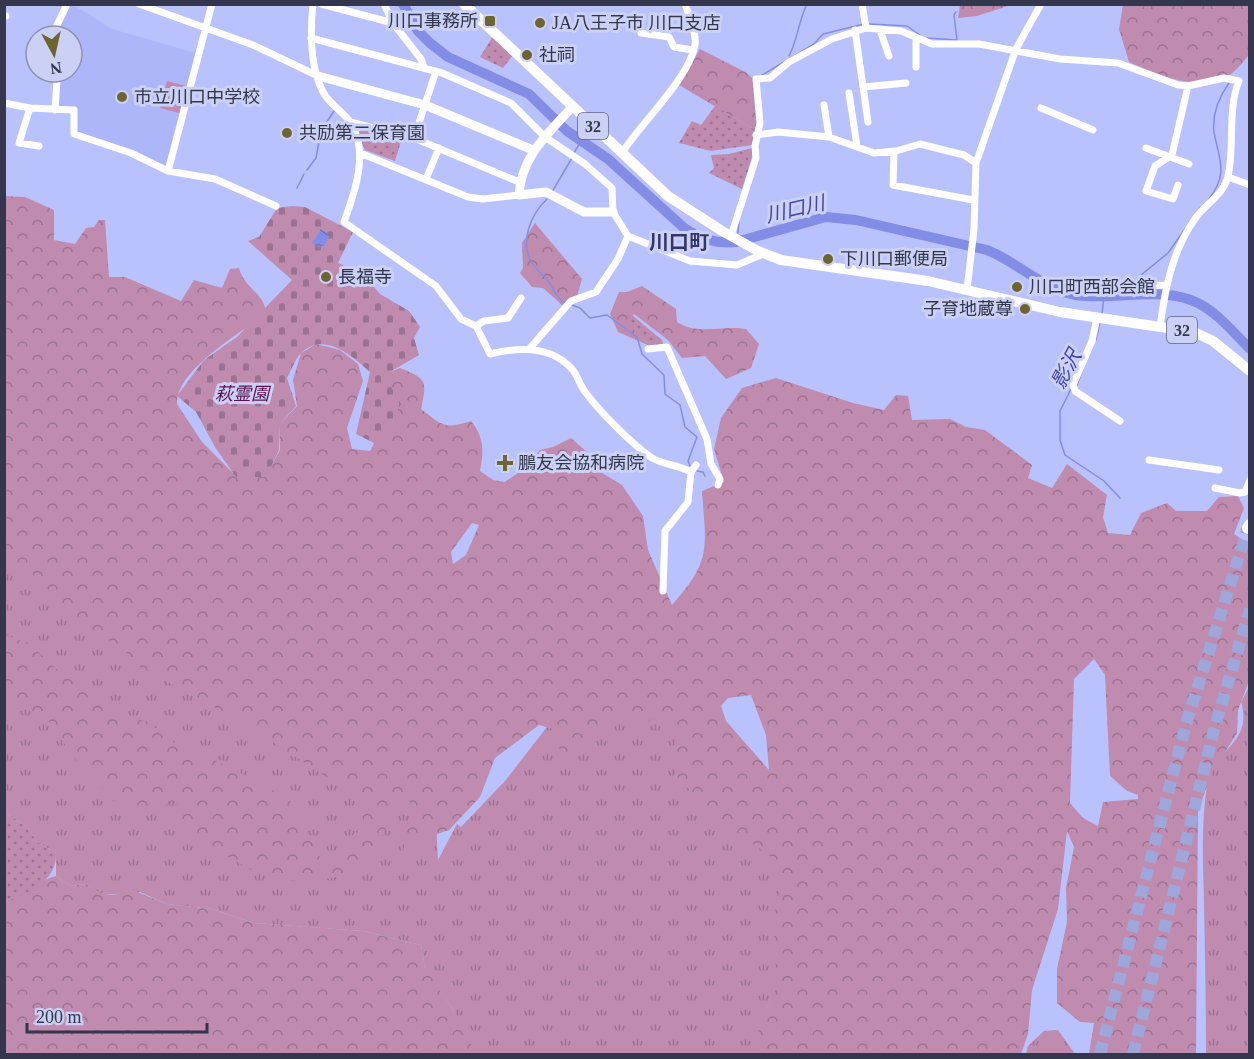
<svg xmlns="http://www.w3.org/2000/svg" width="1254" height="1059" viewBox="0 0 1254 1059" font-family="'Times New Roman','Noto Sans JP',serif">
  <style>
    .built { fill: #adb6f8 }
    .grass { fill: url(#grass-tufts) }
    .forest { fill: url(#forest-crowns); fill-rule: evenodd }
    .cemetery { fill: url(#cemetery-stones) }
    .park { fill: url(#park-dots) }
    .garden { fill: #bf8baf }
    .water { fill: url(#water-waves) }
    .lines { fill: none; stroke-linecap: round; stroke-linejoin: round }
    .stream { stroke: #848de6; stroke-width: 1.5 }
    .river { stroke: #848de6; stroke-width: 10 }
    .highway-tunnel { stroke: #9ea6da; stroke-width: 12; stroke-dasharray: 12 6; stroke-linecap: butt }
    .street { stroke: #fff; stroke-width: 7 }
    .secondary { stroke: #fff; stroke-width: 9 }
    .primary { stroke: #fff; stroke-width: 10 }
    .highway { stroke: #fff; stroke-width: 12 }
    .poi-dot { fill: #6e6431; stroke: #cbd1f5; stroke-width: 2 }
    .labels { text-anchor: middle; stroke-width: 6; stroke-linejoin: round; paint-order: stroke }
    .shield { fill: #cbd1f5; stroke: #61647f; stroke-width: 1.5 }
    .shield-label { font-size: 16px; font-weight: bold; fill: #33364d }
    .poi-label { font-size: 18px; fill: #33364d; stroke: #cbd1f5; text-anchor: start }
    .park-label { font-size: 18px; font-style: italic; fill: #5c0f4c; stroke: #cbd1f5 }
    .water-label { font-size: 20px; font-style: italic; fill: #4443ab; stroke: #cbd1f5 }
    .neighbourhood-label { font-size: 20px; font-weight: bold; fill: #333768; stroke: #cbd1f5 }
  </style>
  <defs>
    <pattern id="grass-tufts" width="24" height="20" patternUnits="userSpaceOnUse" patternTransform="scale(1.5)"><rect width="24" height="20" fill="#bf8baf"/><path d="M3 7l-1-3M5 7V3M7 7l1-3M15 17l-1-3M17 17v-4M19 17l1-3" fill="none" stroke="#9c7291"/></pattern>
    <pattern id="forest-crowns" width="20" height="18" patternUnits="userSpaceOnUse" patternTransform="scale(1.5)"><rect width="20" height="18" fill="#bf8baf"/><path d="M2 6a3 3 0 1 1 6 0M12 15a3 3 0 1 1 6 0" fill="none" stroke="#9c7291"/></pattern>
    <pattern id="cemetery-stones" width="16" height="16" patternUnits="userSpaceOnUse" patternTransform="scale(1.5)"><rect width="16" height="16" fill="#bf8baf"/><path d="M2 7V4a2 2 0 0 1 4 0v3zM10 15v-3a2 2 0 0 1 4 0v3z" fill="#9c7291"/></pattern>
    <pattern id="park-dots" width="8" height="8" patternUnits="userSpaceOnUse" patternTransform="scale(1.5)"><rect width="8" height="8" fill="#bf8baf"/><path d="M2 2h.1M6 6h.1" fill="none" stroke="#9c7291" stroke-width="1.8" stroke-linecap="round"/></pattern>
    <pattern id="water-waves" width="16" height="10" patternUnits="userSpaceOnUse" patternTransform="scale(1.5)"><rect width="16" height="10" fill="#848de6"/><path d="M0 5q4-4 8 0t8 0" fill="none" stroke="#6d74bd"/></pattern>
  </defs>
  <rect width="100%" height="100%" fill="#b9c2fd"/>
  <path class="built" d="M67 5H73L112 29 199 54 168 171 74 134V111L55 110 57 80 41 72H72V36H52Z"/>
  <path class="grass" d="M12 558 409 786 435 805 438 860 457 824 461 827 505 781 547 727 649 674 787 866 782 981 767 1006 761 1024 768 1054H466L454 1011 425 969 421 945 363 931 254 923 212 909 167 904 140 892 102 895 86 884 70 886 56 876V853L37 842 28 828 5 812 4 560Z
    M1249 687V1054H1206C1206 1004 1205 954 1204 903 1203 863 1201 824 1207 785 1212 749 1254 744 1241 702Z
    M1058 1030 1075 1054H1026L1028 1046 1044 1031Z"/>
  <path class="forest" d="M960 5V4L1011 5 977 16 958 18Z
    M1123 5H1249V55C1243 61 1237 71 1229 75 1197 93 1159 75 1129 62L1119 29Z
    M700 49 747 73 756 82 759 124 755 130 679 85Z
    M5 196 25 197 54 210V240L75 244 86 228 94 227 99 220H105L109 277H125L181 301 194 280 222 288 230 269 239 268C246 291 261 289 267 313 242 332 175 370 177 404L202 442 237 477H265L280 450 279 425 297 406 293 380 301 353 316 344 340 350 358 364 363 381 347 428 352 449 370 451 393 407 382 385 390 372 400 368C427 379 427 380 421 409 442 425 444 430 471 421 484 437 484 450 480 471L493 480 505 482 528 466 540 450 553 447 571 438 587 452 594 468 622 485 643 516 648 550 672 605C712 560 706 549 702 491L724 482 714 449 721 418 742 388 776 378 853 403 884 410 896 395 908 396 912 420 950 419 966 427 985 430 1032 465 1028 478 1052 488 1067 464 1107 495 1103 517 1108 533 1130 535 1141 513 1167 503 1176 511H1207L1219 497 1238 496 1244 508 1234 534 1249 544V681L1238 710 1237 733 1212 773 1198 811 1196 1054H1089L1094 1023 1080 1022 1057 1003V969L1067 922 1066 888 1074 847 1067 831 1058 909 1032 990 1028 1034 1021 1054H762L757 1024 777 988 773 922 780 887 775 860 727 825 703 814 692 792 675 775 677 728 659 714 645 724 620 710 592 730 563 768 556 730 539 725 495 758 480 797 449 830 426 838 402 857 410 814 409 796 399 795 381 839 359 872 307 883 257 873 184 832 176 799 153 813 112 800 82 768 47 719 5 700 4 634 28 643 61 673 98 694 112 713 148 722 177 745 203 754 285 796 297 808 317 853 327 865 364 822V811L353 794 240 721 141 668 122 648 88 628 30 572 18 565 5 567ZM472 523 479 525 466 555 453 564 451 552ZM1094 659 1105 675 1110 776 1127 791 1138 795V799L1103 802 1098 826 1083 818 1070 803 1074 679ZM751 695 766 735 769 770 726 721 721 706 728 698Z
    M535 223 582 279 577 296 562 305 543 288 532 287 520 273 523 268 522 243Z
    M642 286 676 309 677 322C699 336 722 325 746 329L759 344 751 368 726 379 705 356 682 358 668 340 634 314 627 322 650 346 618 332 610 314 619 292H627Z
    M56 876 70 886 86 884C102 895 112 900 128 888L167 904 212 909 254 923 363 931 421 945 425 968 454 1011 476 1054H5L4 901C26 896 41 879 56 876Z"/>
  <path class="cemetery" d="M292 206 305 207 353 232 338 263 363 274 380 294 409 311 420 327 414 338 419 355 390 372 387 380 401 404 380 446 356 434 370 372C352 356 324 331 301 353 295 359 291 371 287 378L296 406 279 425V450L266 477H236L215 447 196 412 177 396 204 360 237 337 292 280 248 241 259 237 277 208Z"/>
  <path class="park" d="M493 36 513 55 503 68 480 57Z
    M715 106 755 130 752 145 711 151 679 143 692 121 701 125Z
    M354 123 403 135 395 161 365 150Z
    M752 148V157L742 189 709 173 714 168 711 155 729 154Z
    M632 315 662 340 663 344 650 346 626 322Z
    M5 812 28 828 37 842 56 853C57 881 29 895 5 901Z"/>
  <path class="garden" d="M167 81 186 86 179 113 160 108Z"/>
  <path class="water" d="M321 229 330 235 324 246 318 247 312 243Z"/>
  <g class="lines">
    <path class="stream" d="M453 20 459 23 468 15
      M869 24 907 26 920 35
      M927 38 957 40 954 15 956 12
      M789 56C799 36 797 25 807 4
      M762 75 814 44 823 34 864 24
      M574 153 581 141
      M307 170 316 158 321 131 334 111
      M297 188 304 174
      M552 192 572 158
      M547 199C531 214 519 242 532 263 536 270 543 274 548 281 554 289 555 297 565 303
      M1209 199C1229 173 1219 160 1214 132 1212 114 1219 97 1229 83
      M738 233 739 221
      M1138 283 1141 275 1168 253 1200 208
      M1131 296 1135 289
      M572 305 580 308 590 318 607 315 637 337 642 354 664 375 665 394 680 405 685 427 697 437 688 461 690 466
      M1102 314 1104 296
      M1096 340 1100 322
      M1077 385 1084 367
      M1071 389 1060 411V440L1065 455 1104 481 1120 498
      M697 471 703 472 705 476"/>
    <path class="river" d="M403 4 418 31 430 43 448 57 529 94 567 131 608 159 683 227C700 239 715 244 736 242L826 217 856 220 987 250C1018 262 1042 289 1076 295 1115 301 1162 285 1198 303 1219 314 1234 333 1250 349"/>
    <path class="highway-tunnel" d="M1100 1054 1186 724 1248 528
      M1133 1054 1214 730 1250 609"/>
    <path class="street" d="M139 4 253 45 318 76
      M313 4C310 32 310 66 323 92 330 105 343 111 351 123 369 153 355 192 344 222L436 286 461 319 476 326 490 354C518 347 551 345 572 369 578 376 580 386 586 393 600 412 633 445 652 458 664 465 679 465 691 472
      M321 4 393 23 421 59 424 67
      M384 4 393 23
      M862 4 866 28
      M4 16H6
      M855 30 868 122
      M880 30 889 56
      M641 33 669 37 674 47 693 50
      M52 36 67 4
      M311 38 442 73 511 103 545 137 585 164 612 188 613 212 628 236 690 261 737 265 763 254
      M916 67V39
      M41 72 57 80 55 110
      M863 87 906 83
      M849 93 857 146
      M4 103 30 108 74 110V134L131 153 168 171 215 179 276 206
      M824 105 829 137
      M30 108 19 143 39 146
      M1041 108 1093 130
      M350 122 414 138 519 182
      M756 135 778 132 829 137 874 153 896 151 920 144 964 155 976 163
      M414 138 436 71
      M1146 148 1189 164
      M894 152 893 185 973 200
      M360 153 468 197 483 199 519 195
      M622 153C640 124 689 79 695 45 697 33 689 16 685 4
      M168 171 212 4
      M1228 177 1250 185
      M426 179 439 148
      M1178 185 1173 199 1146 191 1155 166 1172 155 1188 86
      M731 236 756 158 755 146 760 123 756 79 770 78 789 62 832 39 866 28 901 31 932 44H979L1060 59 1118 63 1178 85 1188 86 1224 78 1239 81C1227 110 1235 146 1228 176 1224 195 1205 204 1195 219 1172 251 1165 289 1160 327
      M1115 286 1165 285
      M967 290 974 229 976 163 1016 49 1041 4
      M1097 318 1092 341 1073 385 1075 391 1120 421
      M476 326 484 321 508 318 521 298
      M530 348 571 301 596 292 618 259 628 236
      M648 349 667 347 707 439 711 464 720 479 718 485
      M1149 460 1219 470
      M1215 488 1240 493 1245 492 1250 480
      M663 591 665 531 688 502 691 472 696 465"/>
    <path class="secondary" d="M318 76 425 105 533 150
      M573 106C549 133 521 156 519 195L546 192 584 212H613"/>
    <path class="primary" d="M464 4 668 196 722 231 758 251 781 260 928 281 1060 312 1194 332 1213 341 1250 371"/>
    <path class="highway" d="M1248 528 1250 525"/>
  </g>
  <g class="poi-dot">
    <rect x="484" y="15" width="12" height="12" rx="3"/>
    <circle cx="540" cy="23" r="6"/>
    <circle cx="527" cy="55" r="6"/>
    <circle cx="122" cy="97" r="6"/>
    <circle cx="287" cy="133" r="6"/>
    <circle cx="828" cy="259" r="6"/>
    <circle cx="326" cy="277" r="6"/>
    <circle cx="1017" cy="287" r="6"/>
    <circle cx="1025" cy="309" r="6"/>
    <path d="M502 454h6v6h6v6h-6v6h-6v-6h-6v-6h6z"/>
  </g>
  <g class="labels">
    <g class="shield">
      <rect x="578" y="113" width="30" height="26" rx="4.5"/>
      <rect x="1167" y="317" width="30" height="26" rx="4.5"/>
    </g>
    <g class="shield-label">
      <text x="593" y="132">32</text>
      <text x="1182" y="336">32</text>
    </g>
    <g class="poi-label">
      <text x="478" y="27" text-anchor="end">川口事務所</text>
      <text x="552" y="29">JA八王子市 川口支店</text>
      <text x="539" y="61">社祠</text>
      <text x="134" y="103">市立川口中学校</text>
      <text x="299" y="139">共励第二保育園</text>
      <text x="840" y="265">下川口郵便局</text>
      <text x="338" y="283">長福寺</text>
      <text x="1029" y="293">川口町西部会館</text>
      <text x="1013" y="315" text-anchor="end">子育地蔵尊</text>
      <text x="518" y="469">鵬友会協和病院</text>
    </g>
    <g class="park-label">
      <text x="242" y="400">萩霊園</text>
    </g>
    <g class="water-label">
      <text transform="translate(795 209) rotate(-13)" y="7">川口川</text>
      <text transform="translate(1066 369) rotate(-62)" y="7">影沢</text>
    </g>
    <g class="neighbourhood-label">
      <text x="679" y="249">川口町</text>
    </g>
  </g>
  <rect width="1254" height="1059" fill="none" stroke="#33364d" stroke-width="12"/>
  <g transform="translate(54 54) rotate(172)"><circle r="28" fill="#cbd1f5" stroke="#8e93b2" stroke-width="1.5"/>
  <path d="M0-4.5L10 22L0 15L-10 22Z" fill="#6e6431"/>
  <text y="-9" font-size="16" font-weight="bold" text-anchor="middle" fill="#33364d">N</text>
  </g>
  <path d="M27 1023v9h180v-9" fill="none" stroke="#33364d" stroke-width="3"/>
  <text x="36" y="1023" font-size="18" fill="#33364d" stroke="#cbd1f5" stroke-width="4.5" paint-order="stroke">200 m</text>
</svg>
